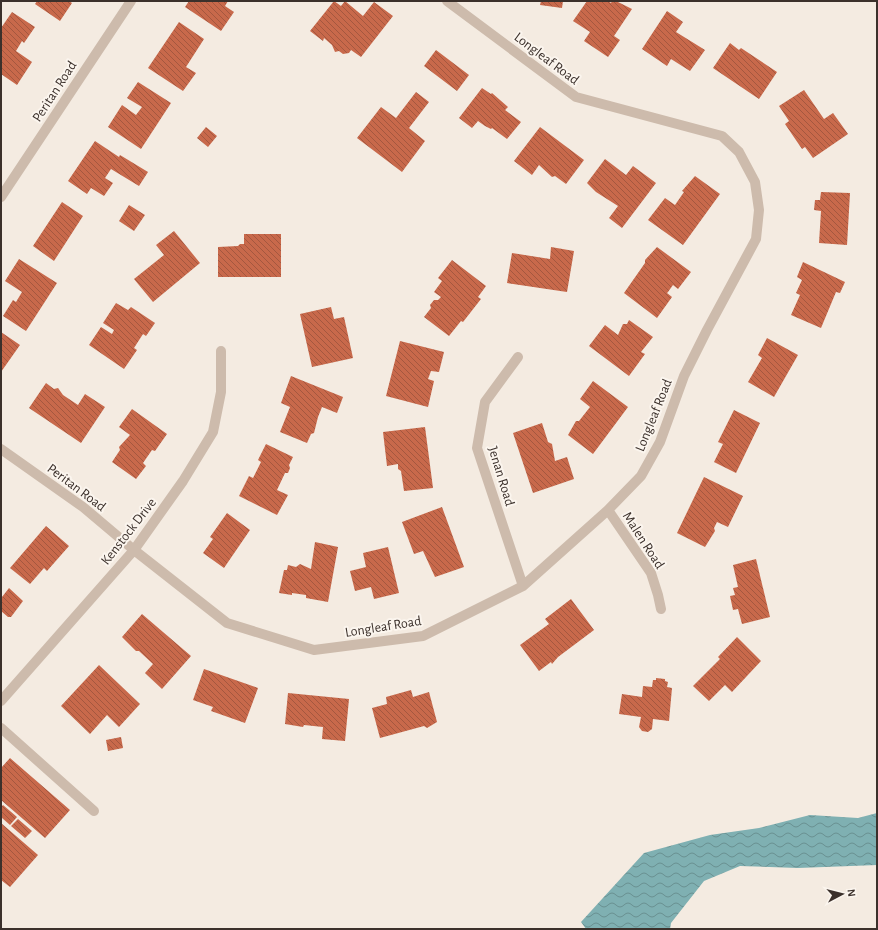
<svg xmlns="http://www.w3.org/2000/svg" width="878" height="930" viewBox="0 0 878 930" font-family="'Alegreya Sans',sans-serif">
  <style>
    .water { fill: url(#water-waves) }
    .building { fill: url(#building-back-hatch) }
    .lines { fill: none; stroke-linecap: round; stroke-linejoin: round }
    .lane { stroke: #cdbbac; stroke-width: 10 }
    .street { stroke: #cdbbac; stroke-width: 10 }
    .labels { text-anchor: middle; stroke-width: 4; stroke-linejoin: round; paint-order: stroke }
    .street-label { font-size: 14px; fill: #3b302b; stroke: #fbf5ee }
  </style>
  <defs>
    <pattern id="water-waves" width="16" height="10" patternUnits="userSpaceOnUse"><rect width="16" height="10" fill="#7fb0b2"/><path d="M0 5q4-4 8 0t8 0" fill="none" stroke="#699091"/></pattern>
    <pattern id="building-back-hatch" width="6" height="6" patternUnits="userSpaceOnUse"><rect width="6" height="6" fill="#c8694b"/><path d="M-1 5l2 2M0 0l6 6M5-1l2 2" fill="none" stroke="#a4573f"/></pattern>
  </defs>
  <rect width="100%" height="100%" fill="#f4ebe1"/>
  <path class="water" d="M877 813V865L798 868 740 866 704 881 671 923 670 929H586L581 922 644 853 710 835 759 828 810 815 858 818Z"/>
  <path class="building" d="M37 1H69L72 3 60 21 35 4Z
    M189 1H228L225 6 234 12 221 31 185 7Z
    M334 1 341 6 345 1 363 16 374 2 393 16 361 57 351 50 349 53 343 54 339 51 335 52 332 45 324 38 323 41 310 31Z
    M541 1H563L562 8 540 5Z
    M587 1H608L611 3 612 1H616L632 9 614 36 620 40 608 57 584 41 590 32 573 21Z
    M667 11 683 22 676 32 705 50 690 71 671 59 667 66 642 49Z
    M12 12 35 27 24 43 22 41 16 51 32 62 17 85 1 74V28Z
    M179 22 204 39 186 67 196 73 183 91 148 68Z
    M730 43 739 50 741 48 777 72 759 99 713 68Z
    M436 50 469 75 457 91 424 66Z
    M138 82 171 103 141 149 108 127 122 105 136 115 142 107 127 98Z
    M482 88 491 94 492 93 508 107 505 110 521 122 507 139 492 128 491 129 485 126 478 121 472 128 459 118Z
    M804 90 824 119 833 113 848 134 813 158 805 147 802 149 785 124 789 121 779 106Z
    M416 92 429 102 409 128 425 141 402 172 357 138 381 107 396 118Z
    M206 127 217 136 208 147 197 138Z
    M540 127 584 160 566 184 555 176 552 177 539 165 532 175 514 161Z
    M95 141 119 157 120 155 148 172 139 186 111 169 105 178 113 183 104 196 91 188 87 194 68 181Z
    M605 159 626 175 633 166 656 183 622 228 609 218 618 206 596 192 587 183Z
    M695 176 720 194 683 245 648 220 665 198 675 205 684 192 682 191Z
    M821 192 850 193 847 245 819 243 821 211 814 210 815 200H820Z
    M62 202 83 216 54 261 33 246Z
    M129 205 145 215 134 231 119 221Z
    M174 231 200 263 153 302 134 279 164 255 156 245Z
    M244 234H281V277H218V247L238 246 240 244H244Z
    M551 247 574 251 567 292 507 283 512 253 550 259Z
    M657 247 691 272 678 289 673 285 668 292 667 293 672 297 657 318 624 293 645 263V260Z
    M19 259 57 283 26 331 3 316 13 300 16 302 22 292 5 281Z
    M452 260 486 286 478 297 481 299 463 322 461 321 449 336 424 317 431 308 430 305 434 300H438L441 297 434 292 442 281 438 278Z
    M803 262 845 282 840 293 836 292 821 328 791 315 800 295 796 293 802 280 797 277Z
    M116 303 128 310 131 307 155 323 146 336 143 334 134 348 137 350 124 369 89 345 101 327 112 334 114 330 103 323Z
    M331 307 334 319 344 317 353 358 312 367 300 314Z
    M629 320 653 337 641 352 645 354 629 376 589 346 605 325 618 335 623 324H627Z
    M1 332 20 345 1 372Z
    M767 338 798 355 774 397 748 382 762 358 758 355Z
    M400 341 444 352 439 372 431 371 428 379 434 381 428 407 386 396Z
    M291 376 343 397 337 413 322 407 318 417 314 433 311 434 307 443 280 432 290 407 281 403Z
    M593 381 628 407 593 454 568 435 576 421H579L590 407 580 399Z
    M46 383 54 389 58 388 63 395 78 405 85 394 105 407 81 443 29 408Z
    M132 409 167 434 155 451 152 450 143 463 146 466 136 479 112 462 120 450 119 447 130 435 119 427Z
    M734 410 760 423 736 473 714 462 723 444 718 442Z
    M542 423 548 442 552 444 555 461 567 457 574 479 533 493 513 433Z
    M425 427 433 488 404 491 401 471 398 469V464L387 466 383 432Z
    M266 444 293 457 289 465 290 468 288 473H285L277 490 288 495 277 515 239 496 249 476 253 478 261 462 258 460Z
    M704 477 743 496 728 527 717 522 714 528 715 531 705 547 677 533Z
    M442 507 464 567 435 577 423 551 414 554 402 522Z
    M227 513 250 530 224 568 203 553 213 539 210 537Z
    M46 526 69 546 47 571 44 568 30 584 10 568Z
    M315 542 338 547 328 602 306 598V595L292 593V595L279 593 284 570H287L288 565 296 567 300 564 311 569Z
    M388 547 399 593 374 599 371 587 355 591 350 571 366 567 363 553Z
    M756 559 770 617 742 624 738 609 733 610 730 596 735 595 733 588 738 587 733 565Z
    M9 588 23 601 11 617H8L1 611V596L2 597Z
    M571 599 594 630 558 657 552 664 551 662 539 671 520 645 549 624 545 619Z
    M142 614 191 656 162 689 145 673 153 664 139 651H136L122 637Z
    M737 637 761 661 732 692 725 685 709 701 693 686 720 659 718 657Z
    M99 665 140 704 119 727 107 715 90 734 61 706Z
    M204 669 258 688 245 723 211 711 213 707 193 700Z
    M656 678 665 679V681L668 682 667 687 672 688 669 721 653 719 652 729 648 732 642 731 639 727 641 717 619 714 622 694 642 697 643 686 652 687 653 680H656Z
    M411 690 413 697 429 692 437 722 427 728 424 726 380 738 372 708 387 704 386 697Z
    M288 693 349 699 345 741 322 739 323 727 304 725 303 727 285 724Z
    M121 737 123 748 108 751 106 740Z
    M10 758 70 810 45 838 1 800V768Z
    M3 805 17 817 10 825 1 817V807Z
    M18 819 32 831 25 838 11 826Z
    M1 823 38 855 10 887 1 880Z"/>
  <g class="lines">
    <path class="lane" d="M1 728 94 811"/>
    <path class="street" d="M1 197 131 1
      M518 357 485 402 477 448 523 586
      M1 449 83 507 134 550 227 623 314 650 423 636 523 586 608 510 641 476 660 442 684 376 707 330 756 239 759 210 755 182 739 152 722 136 576 97 447 1
      M608 510 651 573 658 595 661 609
      M1 701 134 550 183 481 213 432 221 392V351"/>
  </g>
  <g class="labels">
    <g class="street-label">
      <text transform="translate(547 58) rotate(37)" y="5">Longleaf Road</text>
      <text transform="translate(54 91) rotate(-57)" y="5">Peritan Road</text>
      <text transform="translate(653 415) rotate(-68)" y="5">Longleaf Road</text>
      <text transform="translate(502 476) rotate(73)" y="5">Jenan Road</text>
      <text transform="translate(77 487) rotate(37)" y="5">Peritan Road</text>
      <text transform="translate(128 531) rotate(-52)" y="5">Kenstock Drive</text>
      <text transform="translate(644 540) rotate(57)" y="5">Malen Road</text>
      <text transform="translate(383 626) rotate(-9)" y="5">Longleaf Road</text>
    </g>
  </g>
  <rect width="878" height="930" fill="none" stroke="#3b302b" stroke-width="4"/>
  <g transform="translate(842 894) rotate(83)" stroke="#fbf5ee" stroke-width="3" paint-order="stroke">
  <path d="M0-3L7 15L0 10L-7 15Z" fill="#3b302b"/>
  <text y="-6" font-size="11" font-weight="bold" text-anchor="middle" fill="#3b302b">N</text>
  </g>
</svg>
